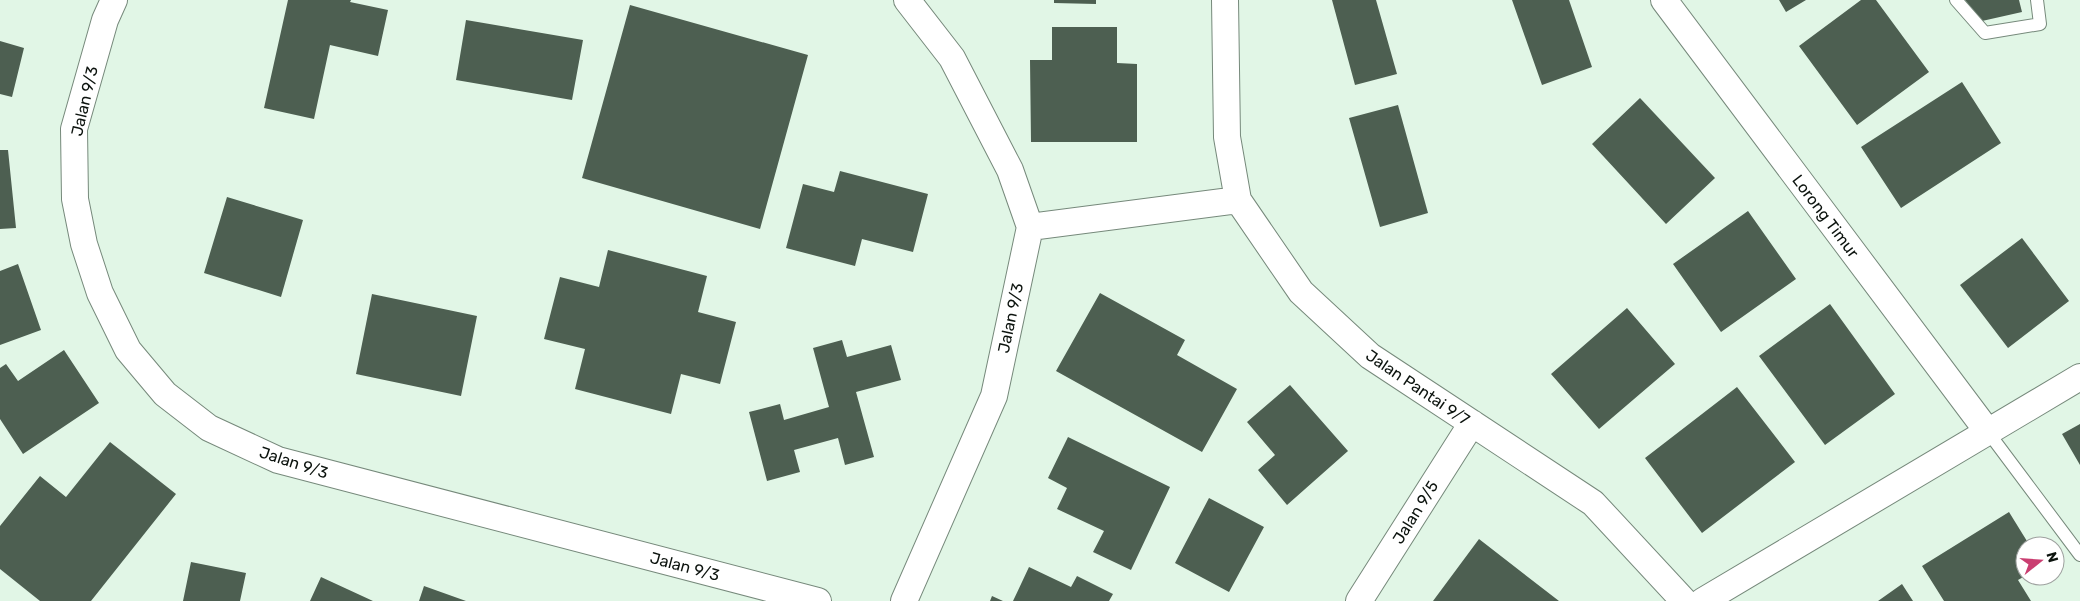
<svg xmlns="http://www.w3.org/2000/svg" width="2080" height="601" viewBox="0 0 2080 601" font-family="Rubik,sans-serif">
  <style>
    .building { fill: #4d5f51 }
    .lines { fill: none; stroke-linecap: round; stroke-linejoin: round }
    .service-casing { stroke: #76897b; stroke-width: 14 }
    .minor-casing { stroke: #76897b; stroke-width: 28 }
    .service { stroke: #fff; stroke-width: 12 }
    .minor { stroke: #fff; stroke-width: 26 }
    .labels { text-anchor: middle; stroke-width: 5; stroke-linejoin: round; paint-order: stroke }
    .street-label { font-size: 16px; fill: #0c130e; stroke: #fff }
  </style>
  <rect width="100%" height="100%" fill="#e1f6e6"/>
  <path class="building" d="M288 0H351L350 2 388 10 378 56 330 45 314 119 264 108Z
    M1054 0H1096V4L1054 3Z
    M1332 0H1376L1397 74 1355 85Z
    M1512 0H1569L1592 67 1542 85Z
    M1779 0H1806L1786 12Z
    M1861 0H1876L1929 72 1857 125 1799 46Z
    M1965 0H2019L2022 12 1982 21Z
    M630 5 808 55 760 229 582 178Z
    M466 20 583 40 572 100 456 80Z
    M1052 27H1117V63L1137 64V142H1031L1030 60H1052Z
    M0 41 24 48 12 97 0 94Z
    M1962 82 2001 143 1901 208 1861 147Z
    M1640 98 1715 178 1666 224 1592 144Z
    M1398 105 1428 213 1380 227 1349 118Z
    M0 150H8L16 228 0 229Z
    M840 171 928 194 913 252 862 239 855 266 786 248 803 184 834 192Z
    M227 197 303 220 281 297 204 273Z
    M1748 211 1796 279 1721 332 1673 264Z
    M2022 238 2069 301 2008 348 1960 285Z
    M608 250 707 276 698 312 736 322 720 384 681 374 671 414 575 389 585 349 544 339 560 277 599 287Z
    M18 264 41 330 0 345V271Z
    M1100 293 1185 340 1177 355 1237 389 1202 452 1056 371Z
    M372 294 477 316 461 396 356 374Z
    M1830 304 1895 394 1825 445 1759 356Z
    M1627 308 1675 364 1599 429 1551 374Z
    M842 340 847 357 891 345 901 380 856 392 874 457 845 465 838 438 794 450 800 472 767 481 749 412 780 404 784 420 829 407 813 348Z
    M64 350 99 403 23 454 0 419V368L6 364 18 381Z
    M1290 385 1348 451 1287 505 1258 470 1275 455 1247 422Z
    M1737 387 1795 462 1702 533 1645 458Z
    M2080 424V465L2062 434Z
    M1068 437 1170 487 1131 570 1093 552 1104 531 1057 509 1067 488 1048 478Z
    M110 442 176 494 91 601H40L0 569V526L40 476 66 497Z
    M1209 498 1264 527 1229 592 1175 563Z
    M2009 512 2030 546H2025V576L2018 580 2031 601H1944L1922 566Z
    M1479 539 1559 601H1433Z
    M191 562 246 573 240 601H183Z
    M1029 567 1071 587 1077 576 1113 594 1109 601H1013Z
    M321 577 373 601H310Z
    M1902 584 1913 601H1878Z
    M424 586 466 601H419Z
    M992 596 1003 601H990Z"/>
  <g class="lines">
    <defs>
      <path id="service" d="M1956 0 1985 33 2040 24 2037 0
        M1988 432 2080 555"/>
      <path id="minor" d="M114 0 105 20 74 129 75 199 84 244 100 293 128 350 165 394 209 428 278 460 818 601
        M907 0 952 58 1010 170 1030 227 1238 200
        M1225 0 1227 137 1238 200 1301 292 1370 356 1593 503 1684 601
        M1664 0 1988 432
        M904 601 994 396 1030 227
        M1359 601 1472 423
        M1703 601 2080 377"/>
    </defs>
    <use href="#service" class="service-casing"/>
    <use href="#minor" class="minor-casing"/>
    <use href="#service" class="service"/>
    <use href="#minor" class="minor"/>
  </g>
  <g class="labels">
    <g class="street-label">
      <text transform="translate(84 101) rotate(-77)" y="6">Jalan 9/3</text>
      <text transform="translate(1826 216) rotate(53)" y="6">Lorong Timur</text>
      <text transform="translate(1010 318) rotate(-78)" y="6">Jalan 9/3</text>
      <text transform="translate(1418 387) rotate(34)" y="6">Jalan Pantai 9/7</text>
      <text transform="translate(294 462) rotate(18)" y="6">Jalan 9/3</text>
      <text transform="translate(1415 512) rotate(-58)" y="6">Jalan 9/5</text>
      <text transform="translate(685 566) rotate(15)" y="6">Jalan 9/3</text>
    </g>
  </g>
  <g transform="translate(2040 561) rotate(73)"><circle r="24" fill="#ffffff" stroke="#9ea19f"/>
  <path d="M0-4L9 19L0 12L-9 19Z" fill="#ca3e71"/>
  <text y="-8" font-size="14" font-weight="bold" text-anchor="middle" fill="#0c130e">N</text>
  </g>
</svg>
